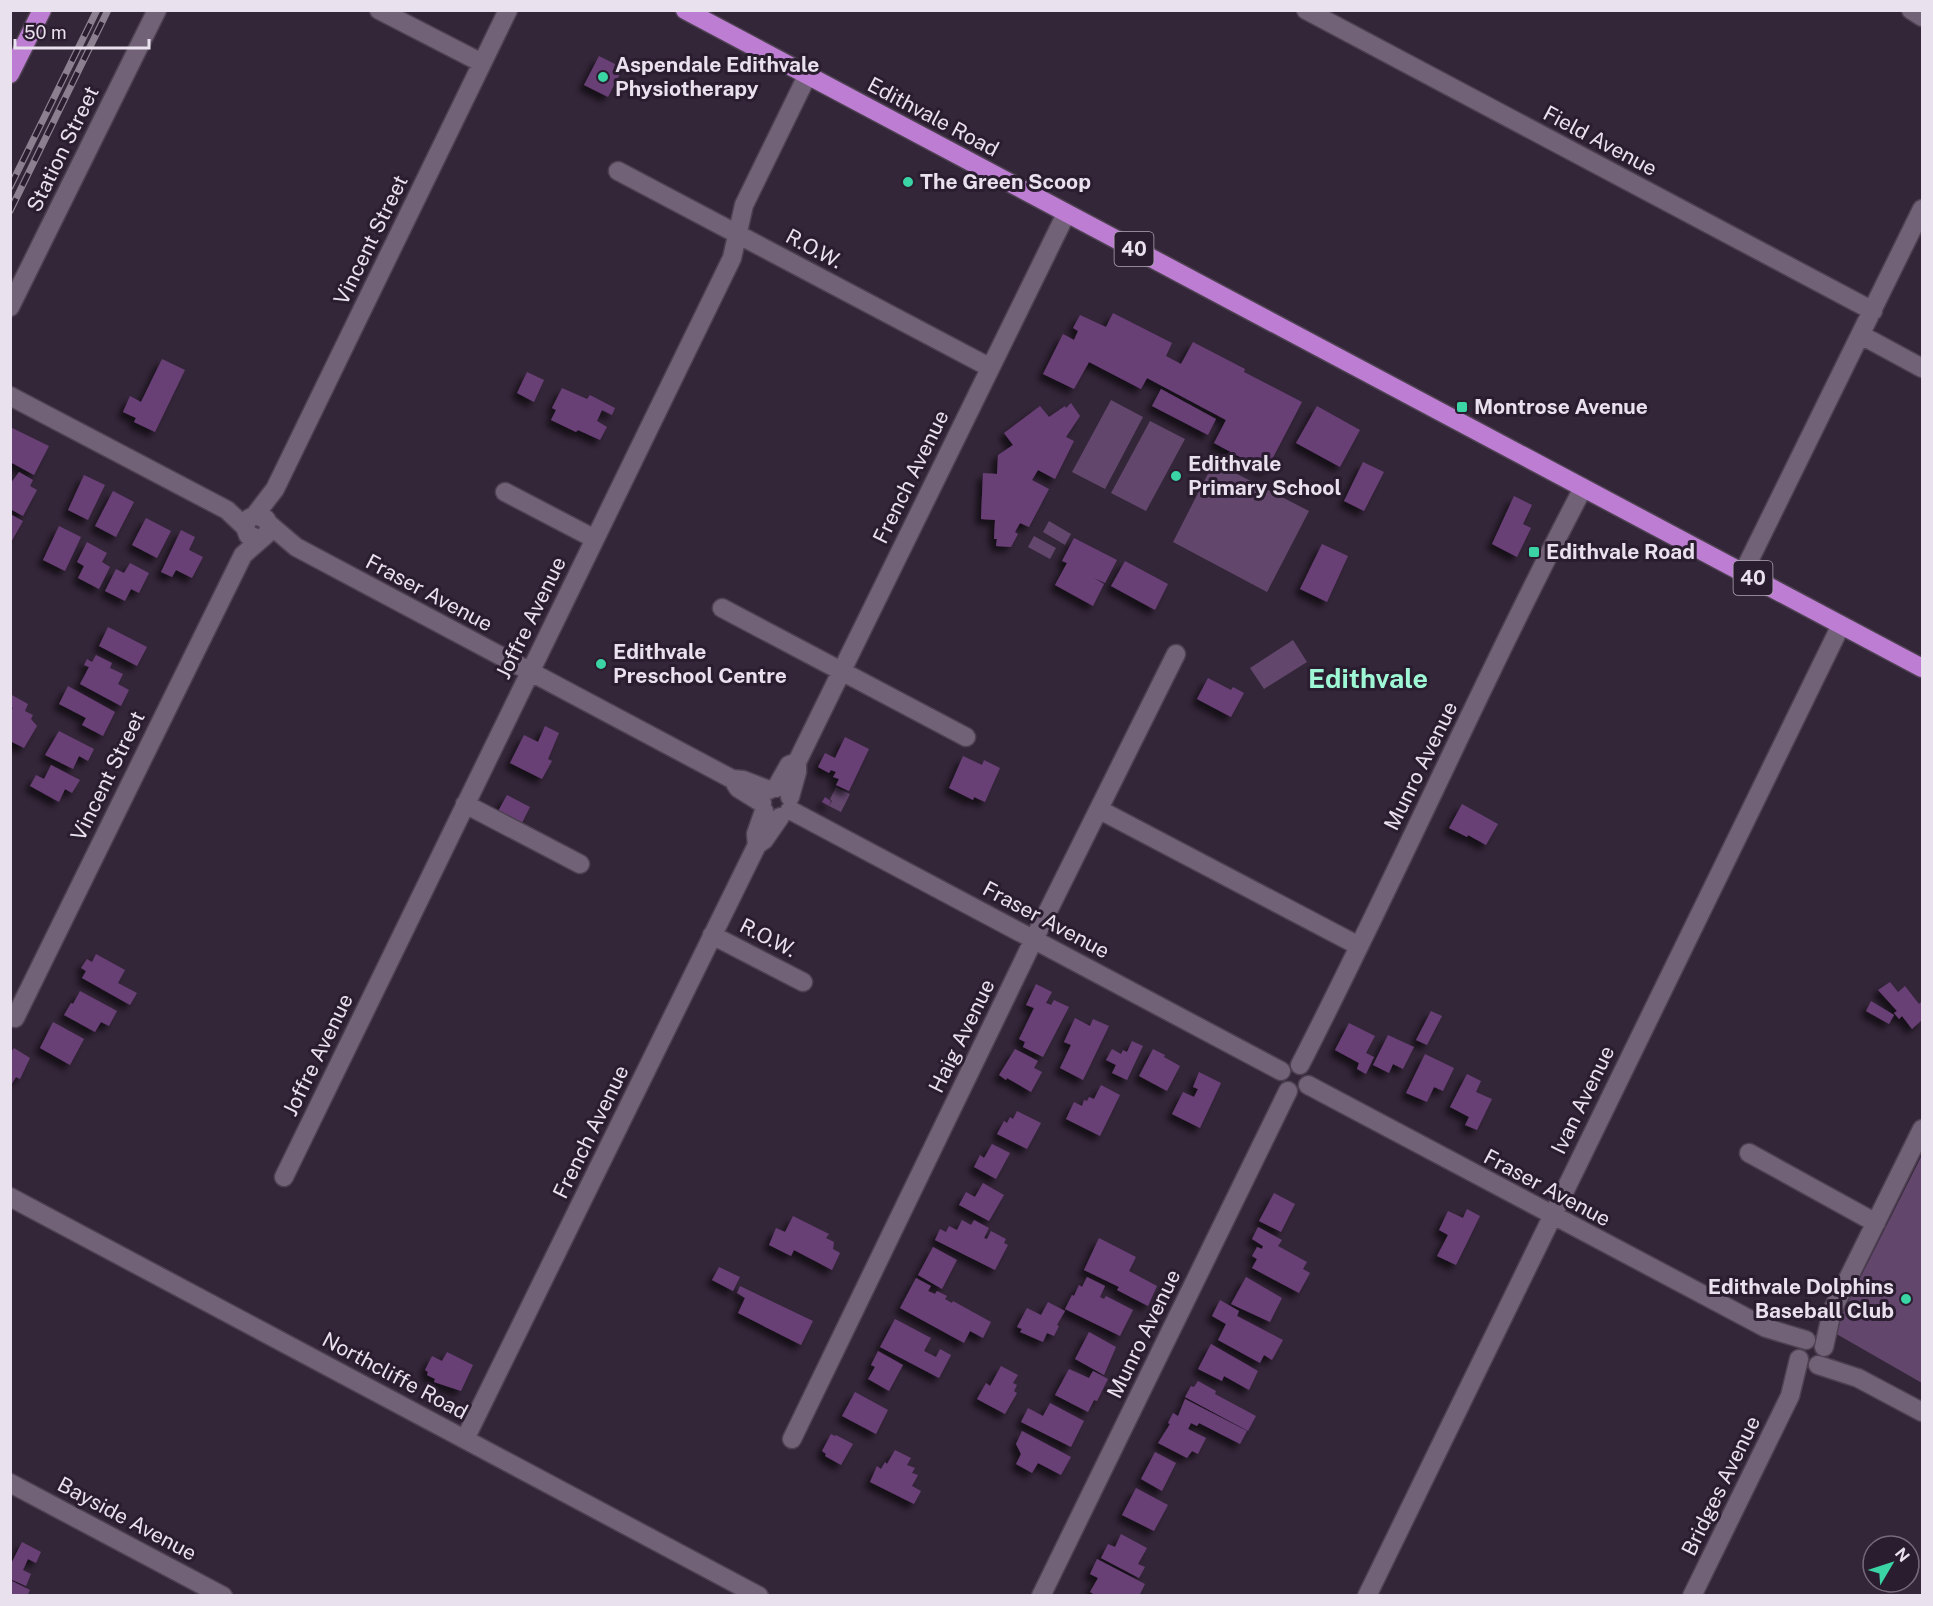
<svg xmlns="http://www.w3.org/2000/svg" width="1933" height="1606" viewBox="0 0 1933 1606" font-family="'Public Sans',sans-serif">
  <style>
    .green { fill: #62466c }
    .building { fill: #693f76; filter: url(#shadow) }
    .lines { fill: none; stroke-linecap: round; stroke-linejoin: round }
    .minor-casing { stroke: #4d4151; stroke-width: 21 }
    .highway-casing { stroke: #4d4151; stroke-width: 21 }
    .minor { stroke: #726278; stroke-width: 18 }
    .highway { stroke: #bd7dd2; stroke-width: 18 }
    .rail-casing { stroke: #8c8090; stroke-width: 7 }
    .rail { stroke: #2a1d2f; stroke-width: 4.5; stroke-dasharray: 14; stroke-linecap: butt }
    .poi-dot { fill: #3ad4a5; stroke: #2a1d2f; stroke-width: 2 }
    .labels { text-anchor: middle; stroke-width: 6; stroke-linejoin: round; paint-order: stroke }
    .shield { fill: #2a1d2f; stroke: #b0a6b5; stroke-width: 1.5 }
    .shield-label { font-size: 20px; font-weight: bold; fill: #eae1ee }
    .poi-label { font-size: 21px; font-weight: bold; fill: #eae1ee; stroke: #2a1d2f; text-anchor: start }
    .street-label { font-size: 21px; fill: #eae1ee; stroke: #2a1d2f }
    .district-label { font-size: 27px; font-weight: bold; fill: #9ef8d5; stroke: #2a1d2f }
  </style>
  <defs>
    <filter id="shadow"><feDropShadow dx="-5.5" dy="5.5" stdDeviation="3" flood-color="#0009"/></filter>
  </defs>
  <rect width="100%" height="100%" fill="#342639"/>
  <path class="green" d="M1111 400 1143 417 1105 489 1072 472Z
    M1150 421 1185 439 1146 511 1111 493Z
    M1214 462 1309 511 1267 592 1173 542Z
    M1049 521 1071 534 1065 545 1043 532Z
    M1034 536 1056 548 1050 559 1028 547Z
    M1293 640 1307 662 1264 689 1250 668Z
    M836 787 850 794 841 812 829 806 832 801 830 799Z
    M1922 1155V1383L1833 1332Z"/>
  <path class="building" d="M599 56 623 68 608 97 584 85Z
    M1113 313 1172 343 1166 356 1181 364 1193 342 1245 369 1244 372 1302 402 1266 471 1214 443 1226 420 1147 378 1141 389 1089 362 1074 389 1043 374 1063 334 1074 340 1078 331 1073 328 1080 315 1106 327Z
    M162 359 185 370 155 432 134 422 136 418 123 412 130 396 141 402Z
    M527 372 544 380 534 402 517 393Z
    M562 388 587 399 590 395 615 408 612 415 602 410 597 421 607 427 600 440 578 430 576 432 551 420 556 410 552 408Z
    M1161 389 1216 419 1208 435 1152 406Z
    M1071 403 1080 416 1066 437 1074 441 1055 479 1038 470 1032 480 1049 489 1029 527 1020 523 1015 532 1018 534 1011 547 996 546 997 539H994L995 520 981 519 983 473 997 474 998 455 1013 445 1004 433 1040 406 1049 417 1065 406 1066 408Z
    M1317 406 1360 430 1340 467 1296 443Z
    M10 427 49 446 34 475 12 463Z
    M1363 462 1384 472 1364 511 1344 501Z
    M19 472 33 480 30 486 37 490 23 516 10 509V484Z
    M84 475 105 485 88 520 68 510Z
    M113 491 134 502 116 537 95 526Z
    M1514 496 1532 505 1523 524 1531 528 1517 557 1492 544Z
    M10 514 23 521 10 544Z
    M146 518 171 531 157 558 132 545Z
    M59 526 81 537 65 571 43 560Z
    M181 530 195 537 189 550 203 557 192 578 176 570 172 577 161 572Z
    M1074 538 1117 560 1105 583 1094 578 1104 584 1093 606 1055 585 1067 563 1062 561Z
    M87 542 107 553 102 562 110 567 99 589 78 578 84 566 77 562Z
    M1322 544 1348 556 1327 602 1300 589Z
    M1125 561 1168 584 1155 610 1111 586Z
    M130 563 149 573 139 593 131 589 125 601 105 591 116 569 124 573Z
    M108 627 147 647 137 666 99 646Z
    M96 655 112 663 110 668 123 674 118 684 129 690 121 706 80 684 89 667 84 665 87 659 92 662Z
    M1208 678 1231 690 1233 687 1244 693 1231 717 1197 699Z
    M68 686 115 712 103 736 82 725 86 718 59 704Z
    M10 694 28 704 25 711 33 715 31 719 37 726 24 748 10 741V712L13 708 10 707Z
    M545 726 559 733 548 759 552 761 542 779 510 763 524 735 538 742Z
    M59 731 94 749 88 761 79 756 73 769 45 755Z
    M845 737 869 749 849 791 836 785 839 779 833 777 836 772 831 770 829 773 818 767 825 753 835 758Z
    M963 756 982 765 984 760 1000 768 985 802 974 797 973 800 949 788Z
    M51 765 80 780 72 793 65 789 59 802 30 786 36 775 44 779Z
    M507 795 530 807 520 827 496 815Z
    M825 797 831 801 829 806 822 802Z
    M1462 804 1498 824 1486 845 1468 835 1467 837 1449 828Z
    M96 954 125 970 118 983 137 993 130 1005 82 978 86 971 81 968 87 959 92 962Z
    M1890 982 1898 992 1905 986 1919 1004 1922 1001V1020L1912 1029 1902 1016 1899 1019 1894 1013 1897 1011 1878 990Z
    M1036 984 1052 992 1046 1003 1051 1005 1054 1000 1069 1007 1043 1057 1023 1047 1025 1042 1019 1039 1034 1008 1026 1005Z
    M80 991 117 1011 109 1026 101 1022 95 1032 64 1015 71 1003 73 1004Z
    M1871 1001 1894 1015 1889 1024 1866 1011Z
    M1431 1011 1442 1016 1427 1045 1416 1040Z
    M1075 1018 1090 1026 1093 1019 1109 1026 1083 1080 1060 1068 1071 1045 1064 1042Z
    M53 1022 84 1039 70 1065 40 1048Z
    M1349 1023 1375 1036 1366 1053 1374 1057 1366 1074 1357 1069 1359 1063 1335 1050Z
    M1388 1035 1414 1047 1403 1069 1393 1064 1389 1073 1373 1065Z
    M1132 1041 1143 1046 1127 1080 1112 1073 1116 1065 1106 1060 1112 1049 1121 1054 1123 1050 1127 1052Z
    M14 1048 30 1058 20 1079 16 1077 10 1087V1049L13 1050Z
    M1015 1049 1038 1061 1034 1068 1042 1072 1031 1092 1007 1078 1006 1080 999 1075Z
    M1153 1049 1165 1055 1164 1057 1180 1066 1167 1091 1139 1076Z
    M1425 1054 1454 1068 1443 1091 1434 1087 1427 1102 1406 1093Z
    M1199 1072 1221 1083 1200 1128 1172 1114 1183 1092 1194 1097 1198 1089 1193 1087Z
    M1467 1074 1481 1081 1476 1092 1492 1099 1477 1130 1465 1125 1469 1117 1450 1107Z
    M1101 1085 1120 1095 1100 1136 1066 1119 1074 1102 1082 1106 1084 1100 1087 1101 1089 1097 1094 1099Z
    M1017 1111 1041 1123 1027 1149 997 1134 1004 1121 1007 1123 1010 1117 1013 1119Z
    M992 1144 1010 1153 996 1179 974 1167 980 1155 984 1158Z
    M983 1183 1004 1195 989 1221 959 1205 966 1192 975 1197Z
    M1274 1193 1295 1204 1281 1232 1259 1221Z
    M1467 1209 1480 1216 1456 1265 1437 1256 1448 1235 1439 1230 1448 1211 1463 1218Z
    M793 1216 829 1234 826 1238 834 1242 833 1249 840 1253 832 1270 794 1250 791 1256 769 1245 776 1228 785 1232Z
    M962 1220 971 1225 974 1220 989 1228 984 1238 987 1239 991 1231 1006 1239 1004 1243 1008 1245 995 1270 935 1240 940 1229 946 1232 949 1226 957 1230Z
    M1258 1227 1282 1240 1278 1246 1307 1262 1303 1269 1310 1273 1299 1293 1252 1268 1257 1259 1252 1256 1257 1247 1262 1249 1263 1246 1252 1239Z
    M1099 1238 1136 1257 1129 1271 1157 1286 1148 1306 1117 1290 1119 1287 1084 1270Z
    M933 1247 957 1260 942 1289 918 1275Z
    M719 1267 740 1277 733 1291 712 1280Z
    M1087 1277 1105 1286 1100 1297 1104 1299 1106 1296 1133 1310 1120 1336 1065 1309 1072 1295 1074 1296 1079 1285 1082 1287Z
    M1246 1277 1282 1298 1270 1322 1231 1304Z
    M916 1278 931 1286 928 1291 935 1294 937 1291 947 1296 945 1299 952 1303 953 1301 991 1322 983 1338 970 1331 964 1343 900 1308Z
    M740 1286 813 1321 801 1345 738 1313 745 1298 737 1293Z
    M1220 1300 1239 1311 1237 1316 1283 1340 1272 1360 1264 1355 1260 1363 1218 1340 1226 1324 1212 1316Z
    M1048 1302 1065 1311 1057 1325 1059 1326 1054 1336 1047 1333 1043 1342 1020 1332 1022 1329 1017 1327 1027 1308 1041 1315Z
    M895 1319 931 1338 924 1351 936 1357 940 1349 951 1355 939 1378 880 1347Z
    M1089 1332 1116 1347 1104 1375 1075 1359Z
    M1211 1344 1258 1371 1249 1390 1224 1376 1222 1381 1198 1369Z
    M878 1351 903 1365 889 1391 868 1379 875 1367 871 1365Z
    M447 1352 473 1365 461 1391 434 1382 435 1379 427 1375 428 1372 425 1370 432 1356 442 1361Z
    M1001 1366 1018 1375 1013 1383 1017 1385 1014 1391 1017 1393 1005 1414 977 1399 986 1383 990 1386Z
    M1069 1369 1089 1378 1093 1371 1108 1379 1097 1401 1094 1400 1088 1412 1055 1395Z
    M1198 1381 1216 1391 1215 1394 1256 1416 1248 1431 1185 1397 1191 1386 1194 1387Z
    M855 1392 888 1410 876 1434 842 1416Z
    M1185 1399 1247 1431 1240 1444 1199 1423 1197 1426 1191 1423 1188 1429 1206 1438 1198 1454 1192 1451 1187 1458 1158 1443 1170 1424 1168 1423 1173 1413 1178 1416Z
    M1050 1403 1084 1421 1071 1447 1021 1422 1028 1408 1043 1416Z
    M1022 1431 1071 1457 1061 1475 1038 1463 1032 1473 1016 1464 1021 1454 1016 1444Z
    M831 1434 835 1436 836 1435 853 1444 841 1465 825 1456 826 1454 822 1451Z
    M895 1450 911 1458 907 1465 915 1468 912 1473 918 1475 912 1486 921 1491 914 1504 870 1482 877 1466 881 1469 885 1462 887 1464Z
    M1155 1452 1176 1463 1162 1491 1141 1479Z
    M1136 1488 1168 1505 1154 1531 1122 1515Z
    M1121 1534 1147 1548 1138 1564 1145 1567 1139 1578 1101 1558 1108 1544 1115 1547Z
    M22 1542 41 1552 36 1563 28 1559 23 1570 31 1574 26 1586 10 1579V1566Z
    M1097 1559 1145 1584 1139 1596H1097L1090 1592 1098 1578 1090 1574Z
    M10 1580 30 1590 27 1596H10Z"/>
  <g class="lines">
    <defs>
      <path id="minor" d="M379 10 482 63
        M1306 10 1873 311
        M1911 10 1922 17
        M618 171 989 367
        M10 307 157 10
        M1861 335 1922 368
        M10 396 227 510 245 527
        M505 492 595 539
        M255 515 275 489 508 10
        M269 524 296 547 732 779 743 780 769 790
        M1743 573 1922 209
        M722 608 966 737
        M733 780 738 788 762 803
        M776 788 789 765 797 762
        M790 797 797 772V762L1066 214
        M465 804 580 864
        M790 810 1281 1071
        M1100 810 1359 946
        M757 845 764 840 780 817
        M712 935 803 982
        M15 1018 243 555 268 533 269 525 266 519 255 515 248 519 245 527 248 535 259 539
        M1300 1065C1398 874 1484 677 1583 488
        M1308 1085 1766 1328 1806 1340
        M1749 1153 1876 1223
        M284 1177 732 258 744 205 807 76
        M10 1197 759 1596
        M1824 1347 1832 1311 1922 1129
        M1818 1365 1858 1378 1922 1412
        M465 1439 757 845 756 834 764 811
        M792 1439 1034 939 1176 654
        M10 1483 223 1596
        M1041 1596 1288 1091
        M1367 1596 1841 625
        M1692 1596 1790 1396 1799 1359"/>
      <path id="highway" d="M685 10 1922 668
        M10 74 42 10"/>
    </defs>
    <use href="#minor" class="minor-casing"/>
    <use href="#highway" class="highway-casing"/>
    <use href="#minor" class="minor"/>
    <use href="#highway" class="highway"/>
    <defs>
      <path id="rail" d="M10 187 97 10
        M10 211 108 10"/>
    </defs>
    <use href="#rail" class="rail-casing"/>
    <use href="#rail" class="rail"/>
  </g>
  <g class="poi-dot">
    <circle cx="603" cy="77" r="6"/>
    <circle cx="908" cy="182" r="6"/>
    <rect x="1456" y="401" width="12" height="12" rx="3"/>
    <circle cx="1176" cy="476" r="6"/>
    <rect x="1528" y="546" width="12" height="12" rx="3"/>
    <circle cx="601" cy="664" r="6"/>
    <circle cx="1906" cy="1299" r="6"/>
  </g>
  <g class="labels">
    <g class="shield">
      <rect x="1114.5" y="232" width="39" height="34" rx="4.5"/>
      <rect x="1733.5" y="561" width="39" height="34" rx="4.5"/>
    </g>
    <g class="shield-label">
      <text x="1134" y="256">40</text>
      <text x="1753" y="585">40</text>
    </g>
    <g class="poi-label">
      <text x="615" y="72">Aspendale Edithvale<tspan x="615" dy="24">Physiotherapy</tspan></text>
      <text x="920" y="189">The Green Scoop</text>
      <text x="1474" y="414">Montrose Avenue</text>
      <text x="1188" y="471">Edithvale<tspan x="1188" dy="24">Primary School</tspan></text>
      <text x="1546" y="559">Edithvale Road</text>
      <text x="613" y="659">Edithvale<tspan x="613" dy="24">Preschool Centre</tspan></text>
      <text x="1894" y="1294" text-anchor="end">Edithvale Dolphins<tspan x="1894" dy="24">Baseball Club</tspan></text>
    </g>
    <g class="street-label">
      <text transform="translate(933 117) rotate(28)" y="7">Edithvale Road</text>
      <text transform="translate(1600 141) rotate(28)" y="7">Field Avenue</text>
      <text transform="translate(63 149) rotate(-64)" y="7">Station Street</text>
      <text transform="translate(371 240) rotate(-64)" y="7">Vincent Street</text>
      <text transform="translate(814 249) rotate(28)" y="7">R.O.W.</text>
      <text transform="translate(911 477) rotate(-64)" y="7">French Avenue</text>
      <text transform="translate(429 593) rotate(28)" y="7">Fraser Avenue</text>
      <text transform="translate(531 618) rotate(-64)" y="7">Joffre Avenue</text>
      <text transform="translate(1421 766) rotate(-64)" y="7">Munro Avenue</text>
      <text transform="translate(108 776) rotate(-64)" y="7">Vincent Street</text>
      <text transform="translate(1046 920) rotate(28)" y="7">Fraser Avenue</text>
      <text transform="translate(768 938) rotate(27)" y="7">R.O.W.</text>
      <text transform="translate(962 1036) rotate(-64)" y="7">Haig Avenue</text>
      <text transform="translate(318 1055) rotate(-64)" y="7">Joffre Avenue</text>
      <text transform="translate(1583 1100) rotate(-64)" y="7">Ivan Avenue</text>
      <text transform="translate(591 1132) rotate(-64)" y="7">French Avenue</text>
      <text transform="translate(1547 1188) rotate(28)" y="7">Fraser Avenue</text>
      <text transform="translate(1144 1334) rotate(-64)" y="7">Munro Avenue</text>
      <text transform="translate(395 1376) rotate(28)" y="7">Northcliffe Road</text>
      <text transform="translate(1721 1486) rotate(-64)" y="7">Bridges Avenue</text>
      <text transform="translate(127 1519) rotate(28)" y="7">Bayside Avenue</text>
    </g>
    <g class="district-label">
      <text x="1368" y="688">Edithvale</text>
    </g>
  </g>
  <rect width="1933" height="1606" fill="none" stroke="#eae1ee" stroke-width="24"/>
  <g transform="translate(1891 1564) rotate(51)"><circle r="28" fill="#2a1d2f" stroke="#776b7b" stroke-width="1.5"/>
  <path d="M0-4.5L10 22L0 15L-10 22Z" fill="#3ad4a5"/>
  <text y="-9" font-size="16" font-weight="bold" text-anchor="middle" fill="#eae1ee">N</text>
  </g>
  <path d="M15 39v9h134v-9" fill="none" stroke="#eae1ee" stroke-width="3"/>
  <text x="24" y="39" font-size="18" fill="#eae1ee" stroke="#2a1d2f" stroke-width="4.5" paint-order="stroke">50 m</text>
</svg>
